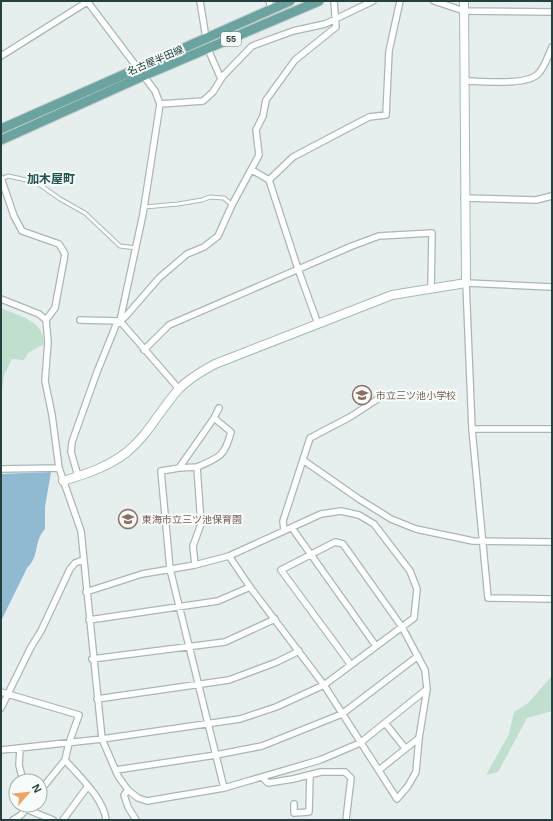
<svg xmlns="http://www.w3.org/2000/svg" width="553" height="821" viewBox="0 0 553 821" font-family="Helvetica,'Noto Sans JP',sans-serif">
  <style>
    .green { fill: #c0dfcf }
    .water { fill: #90bad2 }
    .lines { fill: none; stroke-linecap: round; stroke-linejoin: round }
    .lane-casing { stroke: #a8b7b5; stroke-width: 5 }
    .street-casing { stroke: #a8b7b5; stroke-width: 8 }
    .secondary-casing { stroke: #a4bab7; stroke-width: 10 }
    .primary-casing { stroke: #c2cac9; stroke-width: 11 }
    .lane { stroke: #fff; stroke-width: 3 }
    .street { stroke: #fff; stroke-width: 5.5 }
    .secondary { stroke: #fff; stroke-width: 8 }
    .primary { stroke: #6ba3a1; stroke-width: 9 }
    .labels { text-anchor: middle; stroke-width: 4; stroke-linejoin: round; paint-order: stroke }
    .shield { fill: #f7fbfa; stroke: #647977; stroke-width: 1 }
    .shield-label { font-size: 9px; font-weight: bold; fill: #25413f }
    .street-label { font-size: 10px; fill: #25413f; stroke: #f7fbfa }
    .education-label { font-size: 10px; fill: #785e54; stroke: #f7fbfa; text-anchor: start }
    .quarter-label { font-size: 12px; font-weight: bold; fill: #205352; stroke: #f7fbfa }
  </style>
  <rect width="100%" height="100%" fill="#e6efed"/>
  <path class="green" d="M1 308C20 316 44 321 44 344L28 353 24 360 12 359 4 375 1 396Z
    M552 676V711L527 718 498 772 486 775 509 734 514 712 528 703Z"/>
  <path class="water" d="M51 472 45 507V529C33 542 40 556 27 568L1 621V474Z"/>
  <g class="lines">
    <defs>
      <path id="lane" d="M2 179 8 176 36 182 60 199 85 213 120 246 136 248
        M145 207 178 204 202 200 210 197 224 198 232 205"/>
      <path id="street" d="M87 1 155 91 160 104 143 214 120 321
        M200 1 206 38
        M269 1 271 8
        M434 1 464 11 552 12
        M208 49 221 79
        M1 56 87 2
        M465 81C482 81 526 86 538 74 545 67 548 56 552 47
        M160 104 203 101 213 92 223 76 252 46 293 31 325 24 373 1
        M252 170 269 180 298 269 318 324
        M1 178 14 216 22 231 59 244 65 254 55 308 46 320
        M269 180 293 157 369 117 386 115 389 51 400 1
        M464 198 536 200 552 196
        M552 287 466 283 472 429 488 598 552 599
        M1 299 39 314 46 320 48 342 45 381 52 415 59 468 81 531 102 739 118 776 128 790 138 798 147 801 224 788 320 760 360 743 427 689
        M80 320 120 321
        M120 321 179 389
        M144 350 169 325 352 246 379 236 432 233 431 289
        M472 429H552
        M303 460 359 499 391 519 416 529 473 541 552 542
        M197 467 179 468 214 418
        M179 468 161 471 170 569 224 788
        M1 469 59 468
        M78 476 71 452 72 442 97 372 116 325 126 316 159 278 187 254 204 247 218 236 232 205 259 155 256 130 263 116 266 100 295 60 336 27 334 1
        M292 528 376 646
        M284 530 283 521 310 438 350 417 384 395
        M229 556 250 587 324 685 397 799 408 786 416 772 419 738 427 689 425 670 402 627 343 544 335 542 281 570 351 665
        M195 565 193 546 201 524 197 467C219 458 225 456 231 432L214 418 219 408
        M89 620 218 601 250 587
        M92 659 225 642 275 619
        M1 692 79 715 69 743 65 760 40 791
        M97 699 229 680 277 662 299 651
        M1 708 31 647 41 631 70 569 75 563 83 560
        M385 723 405 748
        M20 748 19 765 23 781
        M1 750 102 739 240 719 276 707 324 685 414 618 417 589 410 571 374 524 359 515 341 511 321 514 229 556 195 565 142 574 86 592
        M65 760C79 776 104 799 106 820
        M116 770 216 755 262 746 342 714 418 656
        M379 770 419 738
        M263 778 268 783 293 779 321 772H345L351 778 346 820
        M128 790 124 795 128 807 136 820
        M294 804V813L309 812 310 775
        M26 809 53 820
        M13 820 21 815 29 805
        M63 820 88 786"/>
      <path id="secondary" d="M63 481C86 474 108 467 127 452 148 435 160 410 178 390 188 379 202 371 215 364L392 295 466 283 464 1"/>
      <path id="primary" d="M1 129 290 1
        M1 140 143 76 319 1"/>
    </defs>
    <use href="#lane" class="lane-casing"/>
    <use href="#street" class="street-casing"/>
    <use href="#secondary" class="secondary-casing"/>
    <use href="#primary" class="primary-casing"/>
    <use href="#lane" class="lane"/>
    <use href="#street" class="street"/>
    <use href="#secondary" class="secondary"/>
    <use href="#primary" class="primary"/>
  </g>
  <defs>
    <symbol id="school-ring" viewBox="-11 -11 22 22"><circle r="9.5" fill="#f7fbfa" stroke="#8d6e63" stroke-width="1.5"/><path d="M0-5L7-2L0 1L-7-2ZM-4 1L0 2.5L4 1V4Q0 6-4 4Z" fill="#8d6e63"/></symbol>
  </defs>
  <g fill-rule="evenodd">
    <use href="#school-ring" x="351" y="384" width="22" height="22"/>
    <use href="#school-ring" x="117" y="508" width="22" height="22"/>
  </g>
  <g class="labels">
    <rect class="shield" x="221" y="32" width="20" height="14" rx="3"/>
    <g class="shield-label">
      <text x="231" y="42">55</text>
    </g>
    <g class="street-label">
      <text transform="translate(155 60) rotate(-23)" y="4">名古屋半田線</text>
    </g>
    <g class="education-label">
      <text x="376" y="399">市立三ツ池小学校</text>
      <text x="142" y="523">東海市立三ツ池保育園</text>
    </g>
    <g class="quarter-label">
      <text x="51" y="183">加木屋町</text>
    </g>
  </g>
  <rect width="553" height="821" fill="none" stroke="#25413f" stroke-width="4"/>
  <g transform="translate(28 793) rotate(62)"><circle r="19" fill="#f7fbfa" stroke="#a3b1af"/>
  <path d="M0-3L7 15L0 10L-7 15Z" fill="#f0a363"/>
  <text y="-6" font-size="11" font-weight="bold" text-anchor="middle" fill="#25413f">N</text>
  </g>
</svg>
